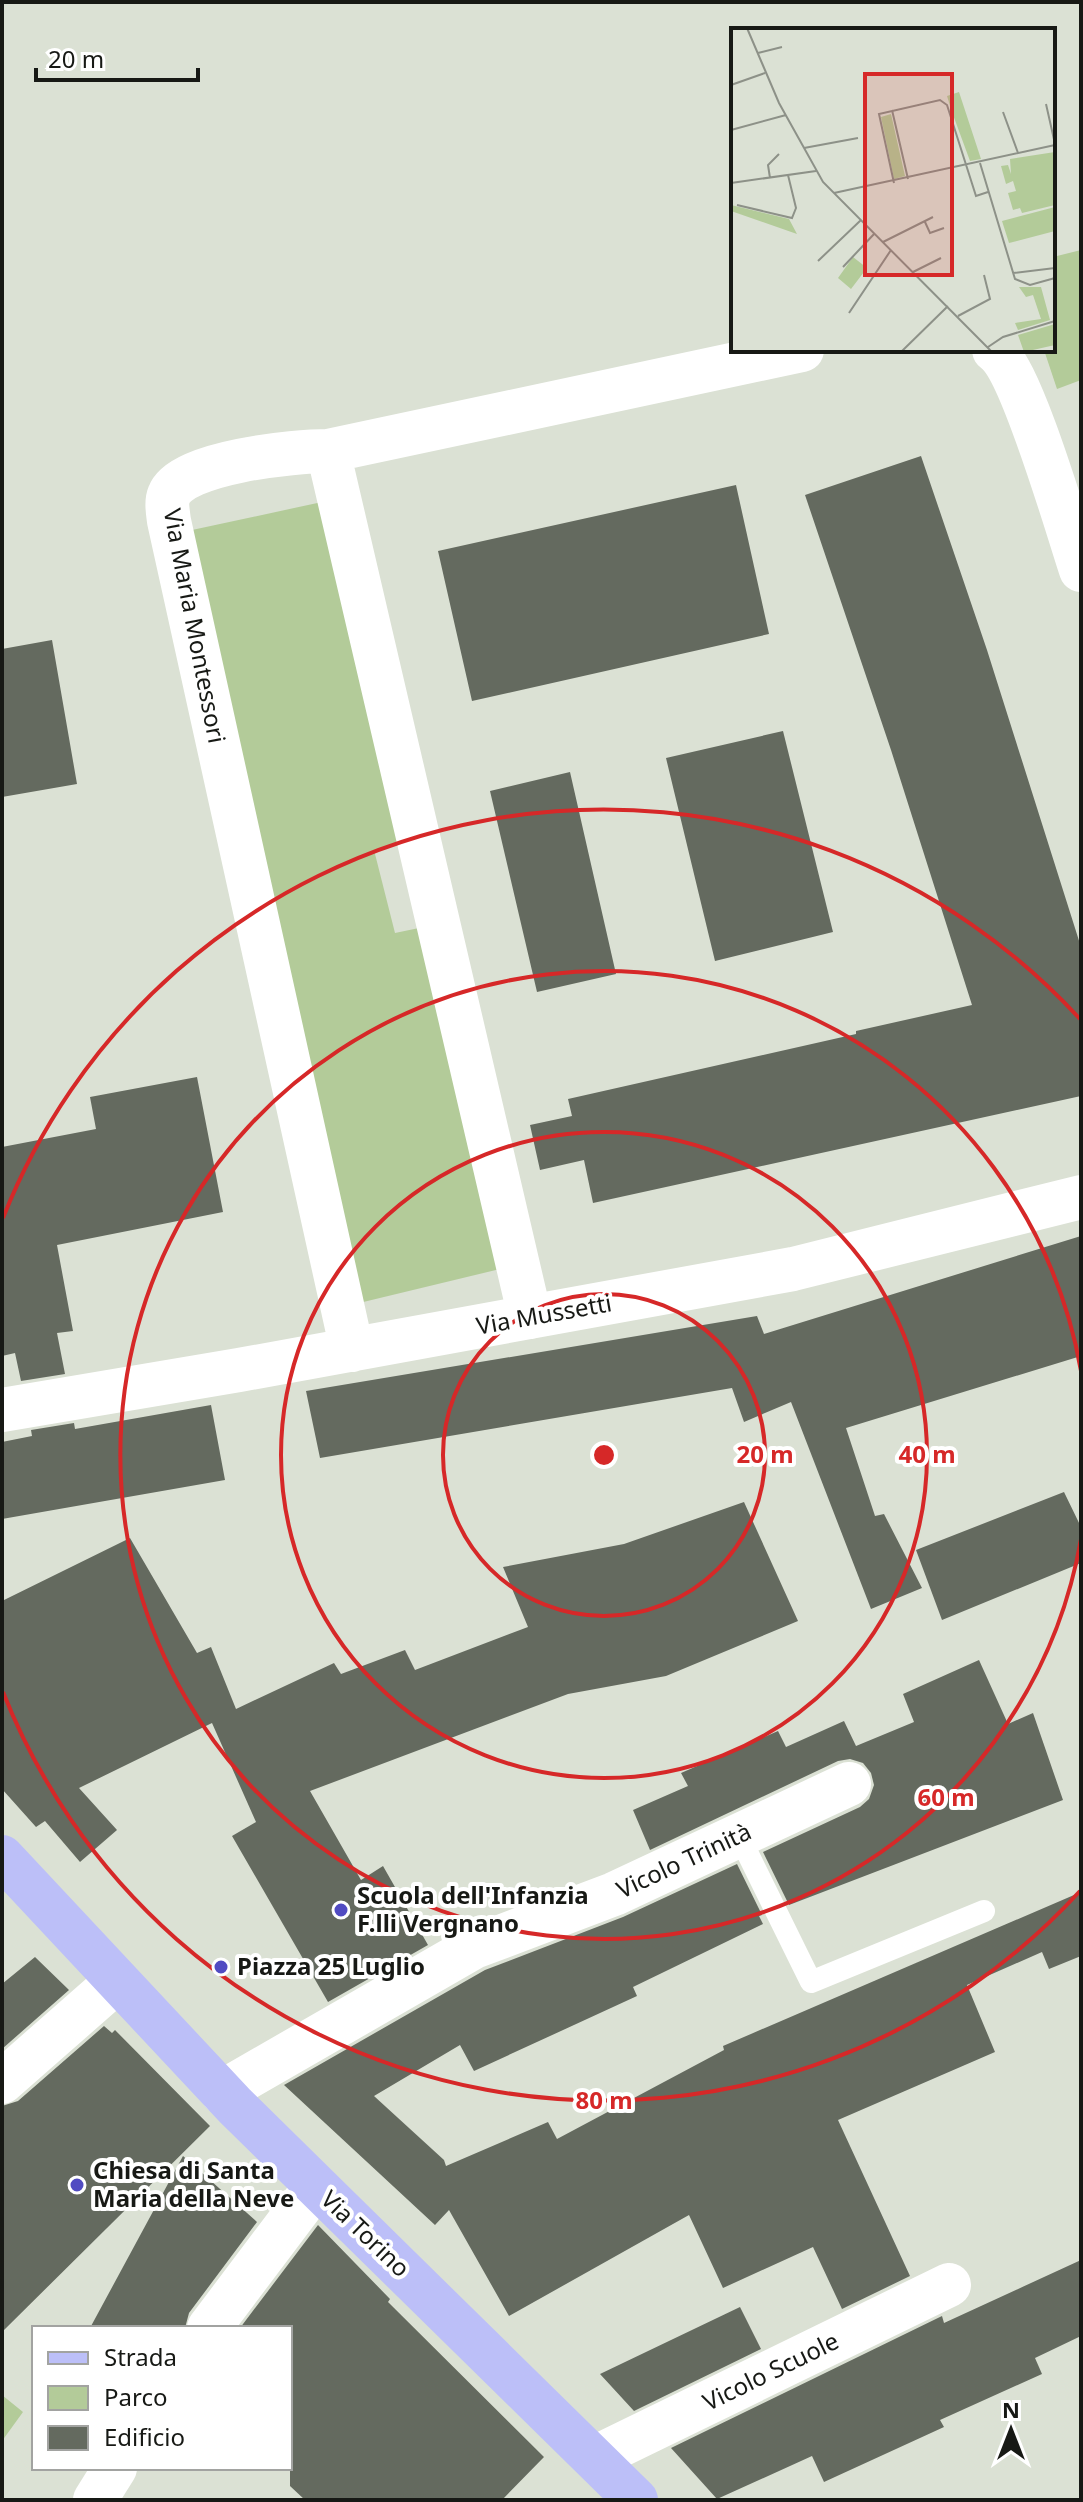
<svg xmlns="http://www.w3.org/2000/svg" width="1083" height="2502" viewBox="0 0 1083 2502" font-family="'Noto Sans',sans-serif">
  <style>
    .green { fill: #b3cb99 }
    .building { fill: #646a5f }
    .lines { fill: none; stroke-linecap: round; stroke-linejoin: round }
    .service { stroke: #fff; stroke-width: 22 }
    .minor { stroke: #fff; stroke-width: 44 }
    .primary { stroke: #bcbff8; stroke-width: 44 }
    .ring { fill: none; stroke: #d62828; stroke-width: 4 }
    .poi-dot { fill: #514bc2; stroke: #fff; stroke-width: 3 }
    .labels { text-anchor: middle; stroke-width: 8; stroke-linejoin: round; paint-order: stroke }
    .street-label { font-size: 24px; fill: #171915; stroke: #fff }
    .poi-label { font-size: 24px; font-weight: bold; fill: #171915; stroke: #fff; text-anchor: start }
    .inset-road { fill: none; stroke: #8d9188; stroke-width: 2 }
    .view { fill: #d62828; fill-opacity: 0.15; stroke: #d62828; stroke-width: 4 }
    .inset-edge { fill: none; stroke: #171915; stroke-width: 4 }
    .centre { fill: #d62828; stroke: #fff; stroke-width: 4 }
    .ring-label { font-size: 24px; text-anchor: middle; font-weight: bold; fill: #d62828; stroke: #fff; stroke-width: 8; stroke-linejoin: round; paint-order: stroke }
  </style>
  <rect width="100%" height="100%" fill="#dbe1d4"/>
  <path class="green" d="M1081 250V380L1057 389 1044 350H1053V257Z
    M322 502 400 845 374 850 395 933 419 928 500 1269 355 1304 192 530Z
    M2 2395 23 2412 2 2441Z"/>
  <path class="building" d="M921 456 987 650 1081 947V1096L593 1203 584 1160 540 1170 530 1125 572 1116 568 1099 856 1034V1031L972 1005 891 750 805 495Z
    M736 485 769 634 472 701 438 551Z
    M52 640 77 784 2 797V649Z
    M783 731 833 932 715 961 666 758Z
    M570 772 616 974 537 992 490 791Z
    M197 1077 223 1212 57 1245 73 1331 57 1333 65 1374 21 1381 15 1353 2 1356V1147L96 1129 90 1097Z
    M1081 1236V1356L846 1428 875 1516 884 1514 922 1588 871 1609 791 1402 744 1422 732 1388 320 1458 306 1391 757 1316 764 1334Z
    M211 1405 225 1480 2 1519V1442L32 1436 31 1430 74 1423 75 1429Z
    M1064 1492 1081 1527V1563L942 1620 916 1550Z
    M744 1502 798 1621 666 1676 568 1694 310 1791 361 1880 383 1866 428 1945 328 2002 232 1836 256 1822 212 1723 79 1788 117 1830 80 1862 45 1821 36 1827 2 1789V1601L130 1538 197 1653 211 1647 236 1709 334 1663 341 1674 405 1650 415 1670 528 1627 503 1567 624 1544Z
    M979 1660 1008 1724 1033 1713 1063 1800 789 1905 763 1852 860 1807 869 1799 874 1785 871 1773 863 1763 850 1759 838 1761 650 1850 633 1810 688 1786 681 1773 778 1731 786 1747 844 1721 856 1746 914 1722 903 1694Z
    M737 1864 762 1915 759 1916 763 1924 633 1987 637 1996 474 2071 460 2045 374 2096 444 2160 446 2166 548 2122 557 2139 724 2050 723 2046 1081 1892V1956L1049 1969 1042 1952 967 1985 995 2052 838 2120 910 2276 842 2309 813 2247 723 2288 689 2215 509 2316 449 2210 435 2225 284 2085 485 1970 623 1917Z
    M35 1957 69 1990 2 2049V1984Z
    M104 2026 112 2033 115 2030 210 2126 2 2332V2106L18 2101Z
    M183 2156 257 2222 189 2313 185 2328H90Z
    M318 2225 390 2299 388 2302 544 2457 502 2500H305L290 2486V2328H240Z
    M1081 2260V2336L1035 2358 1042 2374 940 2420 944 2427 824 2482 812 2456 717 2499 671 2448 942 2316 944 2323Z
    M740 2307 761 2349 634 2411 600 2374Z"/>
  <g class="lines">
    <path class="service" d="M739 1836 811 1982 984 1911"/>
    <path class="minor" d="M994 350C1022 370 1067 528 1081 570
      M328 451 530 1317
      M352 1350 169 521C168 513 166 502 169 495 181 462 295 451 328 451L802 350
      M2 1410 239 1370 793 1269 1081 1197
      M2 2082 117 1981
      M222 2092 474 1947 614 1894 849 1784
      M209 2328 316 2186
      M594 2458 949 2285
      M95 2500 115 2468"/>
    <path class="primary" d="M2 1857 235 2106 636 2500"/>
  </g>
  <g class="ring">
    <circle cx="604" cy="1455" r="161"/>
    <circle cx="604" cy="1455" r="323"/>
    <path d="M1081 1539A484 484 0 1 1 1081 1371"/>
    <path d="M1080 1891A646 646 0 0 1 3 1692M3 1218A646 646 0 0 1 1080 1019"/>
  </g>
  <g class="poi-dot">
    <circle cx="341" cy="1910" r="8"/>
    <circle cx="221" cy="1967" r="8"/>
    <circle cx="77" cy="2185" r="8"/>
  </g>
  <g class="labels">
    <g class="street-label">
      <text transform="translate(194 626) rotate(79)" y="8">Via Maria Montessori</text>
      <text transform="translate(544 1315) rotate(-10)" y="8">Via Mussetti</text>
      <text transform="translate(684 1861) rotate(-25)" y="8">Vicolo Trinità</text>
      <text transform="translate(365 2234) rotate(44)" y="8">Via Torino</text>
      <text transform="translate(771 2372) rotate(-26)" y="8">Vicolo Scuole</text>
    </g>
    <g class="poi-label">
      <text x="357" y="1904">Scuola dell'Infanzia<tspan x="357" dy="28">F.lli Vergnano</tspan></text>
      <text x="237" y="1975">Piazza 25 Luglio</text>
      <text x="93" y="2179">Chiesa di Santa<tspan x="93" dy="28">Maria della Neve</tspan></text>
    </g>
  </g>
  <g transform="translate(731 28)">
    <rect width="324" height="324" fill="#dbe1d4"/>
    <path d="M228 64 250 131 239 133 221 84 216 68ZM160 86 174 148 163 151 150 89ZM324 124V177L291 185 289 180 282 182 277 165 285 163 282 153 275 156 270 138 277 137 280 146 279 131ZM0 177 58 191 66 206 0 183ZM324 179V203L278 215 271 193ZM122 229 136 240 120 261 107 250ZM288 259H310L319 292 287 302 284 295 310 291 302 267 295 269ZM324 296V317L293 324 287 307Z" fill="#b3cb99"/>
    <path class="inset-road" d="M16 0 48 75 92 154 261 324M27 25 51 19M0 57 34 45M315 76 324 116M161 82 177 151M272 84 287 125M0 102 55 87M73 120 127 110M249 135 284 251 299 257 324 250M39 150 37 137 48 126M0 155 85 143M163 155 148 86 209 72 216 77 245 168 257 164M103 165 324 117M6 177 61 190 65 180 57 147M194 194 199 205 213 200M152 214 202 189M87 233 130 192M112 239 144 205M182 244 210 230M282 245 324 240M118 285 160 222M227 288 259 271 253 247M257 319 272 309 324 293M170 324 217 278"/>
    <path class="view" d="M134 46H221V247H134Z"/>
    <rect width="324" height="324" class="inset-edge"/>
  </g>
  <circle cx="604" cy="1455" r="12" class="centre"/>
  <g class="ring-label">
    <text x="765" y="1463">20 m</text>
    <text x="927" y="1463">40 m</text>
    <text x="946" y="1806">60 m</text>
    <text x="604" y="2109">80 m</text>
  </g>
  <rect width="1083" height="2502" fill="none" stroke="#171915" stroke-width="8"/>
  <rect x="32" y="2326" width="260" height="144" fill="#ffffff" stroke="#a2a3a1" stroke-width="2"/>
  <rect x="48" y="2352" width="40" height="12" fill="#bcbff8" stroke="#a2a3a1" stroke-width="2"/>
  <text x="104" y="2366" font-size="24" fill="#171915">Strada</text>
  <rect x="48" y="2386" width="40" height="24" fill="#b3cb99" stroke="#a2a3a1" stroke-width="2"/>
  <text x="104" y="2406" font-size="24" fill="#171915">Parco</text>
  <rect x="48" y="2426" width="40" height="24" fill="#646a5f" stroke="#a2a3a1" stroke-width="2"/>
  <text x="104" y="2446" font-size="24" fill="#171915">Edificio</text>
  <g transform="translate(1011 2430)" stroke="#ffffff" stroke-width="6" paint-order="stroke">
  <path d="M0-6L14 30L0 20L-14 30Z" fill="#171915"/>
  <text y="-12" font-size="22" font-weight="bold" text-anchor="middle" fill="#171915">N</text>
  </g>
  <path d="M36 68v12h162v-12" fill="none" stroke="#171915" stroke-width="4"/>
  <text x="48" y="68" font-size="24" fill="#171915" stroke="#ffffff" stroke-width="6" paint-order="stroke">20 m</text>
</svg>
